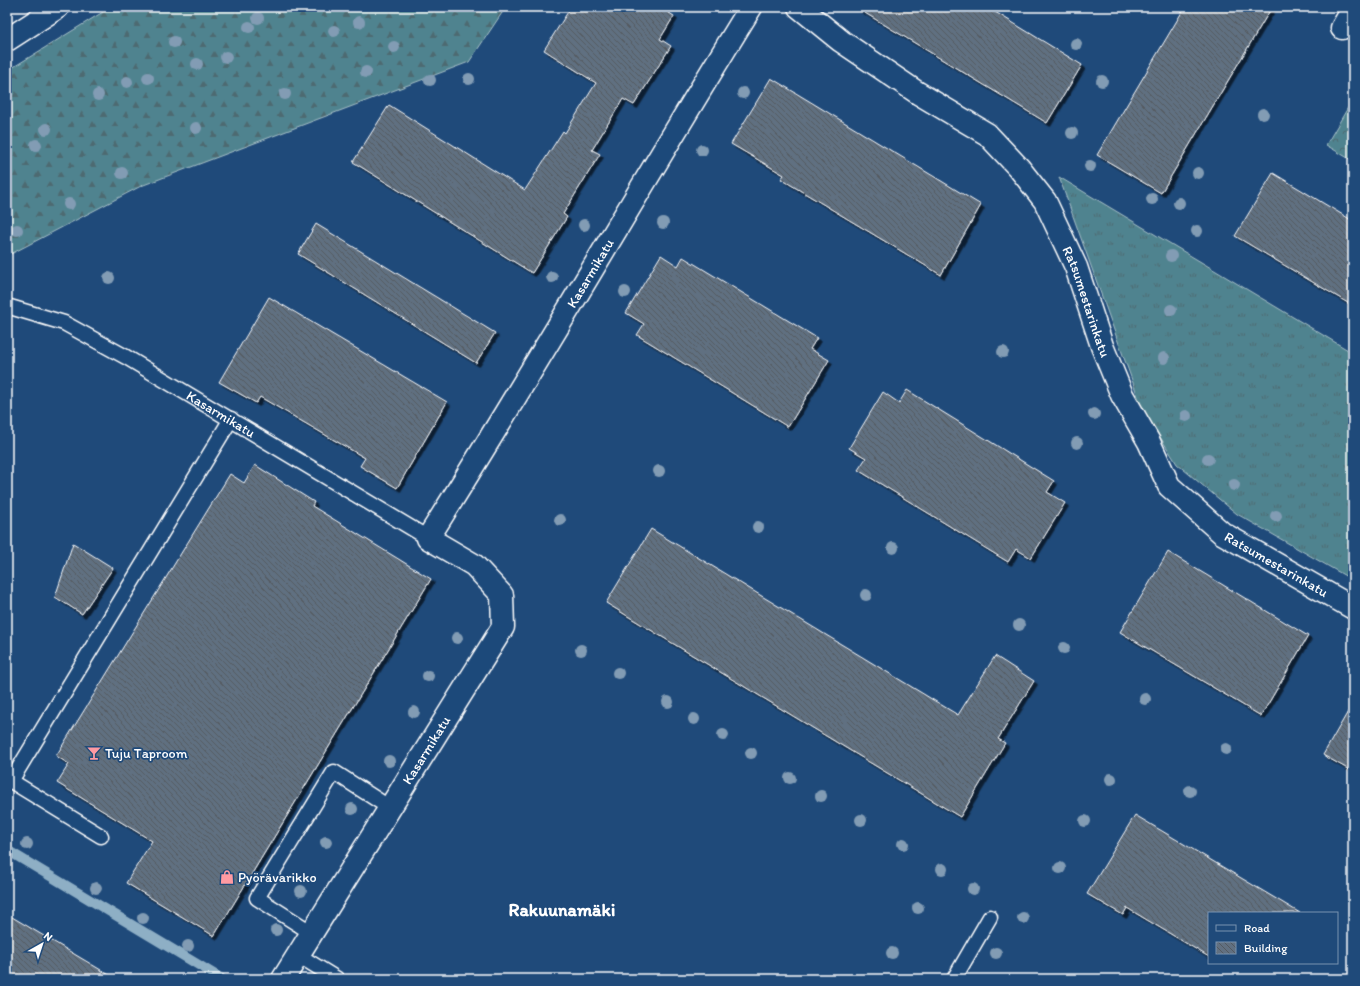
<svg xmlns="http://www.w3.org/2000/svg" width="1360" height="986" viewBox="0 0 1360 986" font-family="Itim,sans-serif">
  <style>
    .grass { fill: url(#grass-tufts); stroke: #a8c1c7 }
    .forest { fill: url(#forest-firs); stroke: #a8c1c7 }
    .park { fill: url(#park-crowns); stroke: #a8c1c7 }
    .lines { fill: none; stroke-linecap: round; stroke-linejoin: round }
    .stream { stroke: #8eafc5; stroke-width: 10 }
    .building { fill: url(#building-back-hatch); stroke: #fff; filter: url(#shadow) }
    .service-casing { stroke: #fff; stroke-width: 17 }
    .minor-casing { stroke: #fff; stroke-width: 25 }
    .service { stroke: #1f4a7a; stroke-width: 14 }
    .minor { stroke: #1f4a7a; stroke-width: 22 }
    .tree { fill: #829cb4 }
    .labels { text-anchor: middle; stroke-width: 3.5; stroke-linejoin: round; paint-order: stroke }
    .street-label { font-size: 14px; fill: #fff; stroke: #1f4a7a }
    .poi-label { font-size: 14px; fill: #fff; stroke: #1f4a7a; text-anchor: start }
    .district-label { font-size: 18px; font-weight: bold; fill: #fff; stroke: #1f4a7a }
  </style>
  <defs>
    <pattern id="grass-tufts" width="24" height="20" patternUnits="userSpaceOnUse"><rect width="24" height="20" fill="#50838f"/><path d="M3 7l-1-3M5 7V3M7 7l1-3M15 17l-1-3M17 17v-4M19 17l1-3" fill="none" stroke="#4e6a71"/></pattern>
    <pattern id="forest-firs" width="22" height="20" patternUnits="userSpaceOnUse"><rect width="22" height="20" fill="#50838f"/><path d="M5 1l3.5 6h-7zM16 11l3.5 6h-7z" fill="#4e6a71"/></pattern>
    <pattern id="park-crowns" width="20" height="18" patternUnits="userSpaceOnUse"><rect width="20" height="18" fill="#50838f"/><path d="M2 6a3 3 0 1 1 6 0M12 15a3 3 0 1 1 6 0" fill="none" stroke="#4e6a71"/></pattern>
    <pattern id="building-back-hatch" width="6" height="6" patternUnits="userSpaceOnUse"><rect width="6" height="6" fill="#617081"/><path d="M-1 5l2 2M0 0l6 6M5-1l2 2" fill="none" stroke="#545a61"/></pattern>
    <filter id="shadow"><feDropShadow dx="3.5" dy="3.5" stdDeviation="0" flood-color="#0009"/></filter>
  </defs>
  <rect width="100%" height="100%" fill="#1f4a7a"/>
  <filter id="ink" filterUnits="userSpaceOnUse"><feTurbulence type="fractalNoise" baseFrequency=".025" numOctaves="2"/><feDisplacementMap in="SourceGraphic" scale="8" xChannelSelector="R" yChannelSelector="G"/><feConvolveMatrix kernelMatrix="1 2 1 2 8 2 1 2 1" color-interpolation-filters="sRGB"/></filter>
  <g filter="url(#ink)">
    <path class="grass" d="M1059 177 1353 353V571L1349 578 1237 514 1177 464 1142 408Z"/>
    <path class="forest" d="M111 7H506L469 62 141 186 7 256V71Z"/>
    <path class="park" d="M1353 99V161L1326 145Z"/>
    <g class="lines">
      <path class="stream" d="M7 850 222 979"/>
    </g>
    <path class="building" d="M571 7H660L674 16 660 39 671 46 634 105 623 99 592 150 600 154 563 214 567 217 532 273 353 162 389 105 525 190 563 131 565 133 596 83 544 50Z
      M855 7H987L1082 65 1047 123Z
      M1185 7H1272L1161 193 1097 155Z
      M771 78 981 205 941 275 781 179 784 175 731 144Z
      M1273 173 1353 221V306L1235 236Z
      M316 224 495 333 476 363 298 254Z
      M661 255 678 266 683 257 817 338 810 349 829 360 788 427 637 335 644 324 626 313Z
      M269 297 447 402 397 488 360 466 365 458 260 397 256 403 219 382Z
      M907 390 1054 481 1047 492 1065 503 1031 558 1016 549 1008 562 858 470 866 458 849 448 883 392 899 403Z
      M255 465 314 502 312 506 431 579 214 936 126 883 152 841 57 783 69 764 56 756 230 474 244 483Z
      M651 529 958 715 995 656 1034 681 998 739 1005 743 960 817 606 603Z
      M73 543 113 568 82 614 55 597Z
      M1168 552 1308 636 1261 716 1120 632Z
      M1353 703V772L1323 755Z
      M1135 815 1300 913H1209V957L1127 908 1123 915 1087 894Z
      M7 914 116 979H7Z"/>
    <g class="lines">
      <defs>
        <g id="service">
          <path id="s1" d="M7 308 10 307 64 323 126 357 428 538"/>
          <path d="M101 836 11 781 231 419"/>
          <path d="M312 933 257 898 334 772 390 808"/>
          <path d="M298 955 337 979"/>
          <path d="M954 979 990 917"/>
        </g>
        <g id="minor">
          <path id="s2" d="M799 7 841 41 918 93 987 134 1019 168 1045 201 1076 267 1102 346 1122 395 1149 442 1169 486 1222 533 1353 608"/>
          <path d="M1342 28 1353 9"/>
          <path d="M7 40 58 7"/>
          <path id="s3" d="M283 979 503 627 502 595 474 565 428 538C539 363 642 183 751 7"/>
        </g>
      </defs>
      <use href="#service" class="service-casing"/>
      <use href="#minor" class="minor-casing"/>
      <use href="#service" class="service"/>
      <use href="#minor" class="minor"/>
    </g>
    <g class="tree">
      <circle cx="258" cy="18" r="6"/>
      <circle cx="359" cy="22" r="6"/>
      <circle cx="249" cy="27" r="6"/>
      <circle cx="334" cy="31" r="6"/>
      <circle cx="174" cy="42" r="6"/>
      <circle cx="1076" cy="44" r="6"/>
      <circle cx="394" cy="47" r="6"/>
      <circle cx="226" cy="57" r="6"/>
      <circle cx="197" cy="64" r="6"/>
      <circle cx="366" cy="72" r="6"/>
      <circle cx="148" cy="78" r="6"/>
      <circle cx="469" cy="79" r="6"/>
      <circle cx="430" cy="80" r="6"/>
      <circle cx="1102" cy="81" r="6"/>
      <circle cx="127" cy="82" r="6"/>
      <circle cx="743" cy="93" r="6"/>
      <circle cx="285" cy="94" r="6"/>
      <circle cx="98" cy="95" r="6"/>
      <circle cx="1263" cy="114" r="6"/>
      <circle cx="196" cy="128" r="6"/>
      <circle cx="46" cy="129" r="6"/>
      <circle cx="1072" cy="133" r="6"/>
      <circle cx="36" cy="145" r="6"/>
      <circle cx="702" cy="150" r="6"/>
      <circle cx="1090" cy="166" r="6"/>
      <circle cx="122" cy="173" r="6"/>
      <circle cx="1198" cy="173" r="6"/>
      <circle cx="1152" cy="199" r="6"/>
      <circle cx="1179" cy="203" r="6"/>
      <circle cx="69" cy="204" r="6"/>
      <circle cx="663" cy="223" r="6"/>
      <circle cx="584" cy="225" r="6"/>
      <circle cx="17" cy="230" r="6"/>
      <circle cx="1197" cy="231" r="6"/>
      <circle cx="1171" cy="256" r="6"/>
      <circle cx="552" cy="277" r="6"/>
      <circle cx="109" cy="278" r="6"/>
      <circle cx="625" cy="292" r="6"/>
      <circle cx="1171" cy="310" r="6"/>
      <circle cx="1003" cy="352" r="6"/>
      <circle cx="1164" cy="358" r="6"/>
      <circle cx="1094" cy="414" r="6"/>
      <circle cx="1186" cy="416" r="6"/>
      <circle cx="1077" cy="443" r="6"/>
      <circle cx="1208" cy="459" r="6"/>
      <circle cx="659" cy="471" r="6"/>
      <circle cx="1234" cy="485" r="6"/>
      <circle cx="1276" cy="516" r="6"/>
      <circle cx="560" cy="520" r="6"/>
      <circle cx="758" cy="527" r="6"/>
      <circle cx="893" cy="548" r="6"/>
      <circle cx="866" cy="595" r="6"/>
      <circle cx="1019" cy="625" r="6"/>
      <circle cx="457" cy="638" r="6"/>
      <circle cx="1064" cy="648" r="6"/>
      <circle cx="581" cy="650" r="6"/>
      <circle cx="618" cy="673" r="6"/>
      <circle cx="428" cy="676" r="6"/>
      <circle cx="1145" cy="699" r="6"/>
      <circle cx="668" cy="702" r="6"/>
      <circle cx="414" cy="712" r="6"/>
      <circle cx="694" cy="719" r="6"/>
      <circle cx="723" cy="735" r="6"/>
      <circle cx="1226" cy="749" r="6"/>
      <circle cx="751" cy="753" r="6"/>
      <circle cx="389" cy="761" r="6"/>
      <circle cx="790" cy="778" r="6"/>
      <circle cx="1111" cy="779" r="6"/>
      <circle cx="1190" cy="791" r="6"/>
      <circle cx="821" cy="796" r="6"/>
      <circle cx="352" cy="809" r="6"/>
      <circle cx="861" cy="820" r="6"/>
      <circle cx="1085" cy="821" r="6"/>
      <circle cx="326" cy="842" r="6"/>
      <circle cx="27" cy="844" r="6"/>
      <circle cx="903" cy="844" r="6"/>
      <circle cx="1060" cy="868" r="6"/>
      <circle cx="942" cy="869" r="6"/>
      <circle cx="96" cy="888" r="6"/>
      <circle cx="973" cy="889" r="6"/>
      <circle cx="301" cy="891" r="6"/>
      <circle cx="918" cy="908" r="6"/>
      <circle cx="143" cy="918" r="6"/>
      <circle cx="1023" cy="918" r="6"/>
      <circle cx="276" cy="930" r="6"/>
      <circle cx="188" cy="946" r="6"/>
      <circle cx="892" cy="953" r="6"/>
      <circle cx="996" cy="953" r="6"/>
    </g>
  </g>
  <defs>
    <symbol id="bar-bare" viewBox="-9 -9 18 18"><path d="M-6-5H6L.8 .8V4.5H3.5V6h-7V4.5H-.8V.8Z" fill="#ff9aa2" stroke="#1f4a7a" stroke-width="2.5" paint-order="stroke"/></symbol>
    <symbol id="shop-bare" viewBox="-9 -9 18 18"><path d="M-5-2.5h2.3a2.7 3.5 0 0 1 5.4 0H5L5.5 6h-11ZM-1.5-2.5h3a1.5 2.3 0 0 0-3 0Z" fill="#ff9aa2" stroke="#1f4a7a" stroke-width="2.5" paint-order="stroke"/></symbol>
  </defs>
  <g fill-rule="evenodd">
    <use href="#bar-bare" x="84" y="743" width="20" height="20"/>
    <use href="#shop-bare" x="217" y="867" width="20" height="20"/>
  </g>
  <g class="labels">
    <g class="street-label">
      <text dy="5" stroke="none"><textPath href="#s3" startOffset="852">Kasarmikatu</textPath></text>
      <text dy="5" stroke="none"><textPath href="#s2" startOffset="425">Ratsumestarinkatu</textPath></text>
      <text dy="5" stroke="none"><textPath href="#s1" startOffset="241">Kasarmikatu</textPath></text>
      <text dy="5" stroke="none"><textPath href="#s2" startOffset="761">Ratsumestarinkatu</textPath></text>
      <text dy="5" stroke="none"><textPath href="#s3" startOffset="270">Kasarmikatu</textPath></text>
    </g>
    <g class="poi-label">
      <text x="105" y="758">Tuju Taproom</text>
      <text x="238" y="882">Pyörävarikko</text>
    </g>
    <g class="district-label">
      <text x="562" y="916">Rakuunamäki</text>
    </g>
  </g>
  <rect width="1360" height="986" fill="none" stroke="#1f4a7a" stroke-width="24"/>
  <rect x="12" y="12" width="1336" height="962" fill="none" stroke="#fff" stroke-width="1.5" filter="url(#ink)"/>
  <rect x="1208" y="912" width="130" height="52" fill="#1f4a7a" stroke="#7992af"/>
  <rect x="1216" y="925" width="20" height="6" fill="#1f4a7a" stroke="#7992af"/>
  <text x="1244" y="932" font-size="12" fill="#ffffff">Road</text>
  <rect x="1216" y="942" width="20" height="12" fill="url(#building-back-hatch)" stroke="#7992af"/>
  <text x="1244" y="952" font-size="12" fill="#ffffff">Building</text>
  <g transform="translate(42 944) rotate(39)" stroke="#1f4a7a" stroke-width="3" paint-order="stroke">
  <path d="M0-3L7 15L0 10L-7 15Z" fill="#ffffff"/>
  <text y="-6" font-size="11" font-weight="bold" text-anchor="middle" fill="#ffffff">N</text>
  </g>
</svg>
